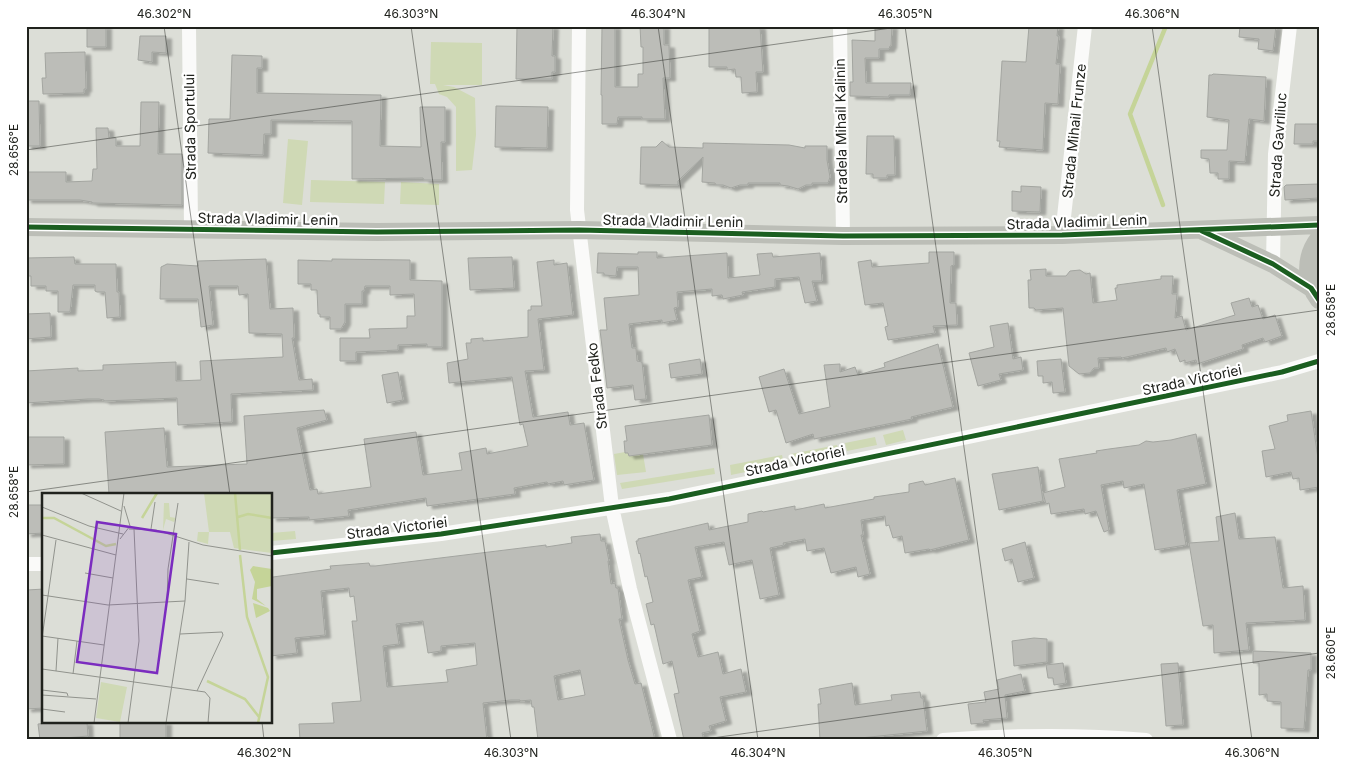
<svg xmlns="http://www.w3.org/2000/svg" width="1345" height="766" viewBox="0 0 1345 766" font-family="Inter,sans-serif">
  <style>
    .green { fill: #cfd9b5 }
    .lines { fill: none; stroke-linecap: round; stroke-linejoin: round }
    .stream { stroke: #c5d498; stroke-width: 4.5 }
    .building { fill: #bcbdb8; stroke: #a3a5a0; fill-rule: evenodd; filter: url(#shadow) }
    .minor { stroke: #fafaf9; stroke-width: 14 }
    .major { stroke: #bcbeb7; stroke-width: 18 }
    .cycleway-casing { stroke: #fff; stroke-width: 8 }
    .cycleway { stroke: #1b5e20; stroke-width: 5 }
    .ticks { fill: none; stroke: #20221d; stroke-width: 1; stroke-opacity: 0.45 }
    .labels { text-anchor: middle; stroke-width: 4.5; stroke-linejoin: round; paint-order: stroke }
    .street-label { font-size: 14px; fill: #20221d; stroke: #fff }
    .inset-river { fill: none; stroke: #c5d498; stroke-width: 2.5 }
    .inset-road { fill: none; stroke: #91938d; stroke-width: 1 }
    .view { fill: #7b2cbf; fill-opacity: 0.15; stroke: #7b2cbf; stroke-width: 2.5 }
    .inset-edge { fill: none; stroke: #20221d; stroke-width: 2.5 }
    .neatline { fill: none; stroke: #20221d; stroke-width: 2 }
    .ticks-label { font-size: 12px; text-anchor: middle; fill: #20221d }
  </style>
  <defs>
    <filter id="shadow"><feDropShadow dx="5.5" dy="3" stdDeviation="1" flood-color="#0004"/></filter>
  </defs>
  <rect width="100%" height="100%" fill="#dcded7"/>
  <path class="green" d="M431 42 482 43V85H443L454 87 475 98 476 135 472 170 456 171V107L447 97 439 94 435 84H430Z
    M288 139 308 141 302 205 283 203Z
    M311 180 385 182 384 204 310 202Z
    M401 182 439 184V205L400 204Z
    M903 430 906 440 886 445 883 435Z
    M875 437 877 445 847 451 845 443Z
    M837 445 839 453 792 462 791 454Z
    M625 452 628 453 629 456 643 454 646 472 617 475 614 454Z
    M782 455 784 464 731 475 730 465Z
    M714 468 715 474 622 489 620 483Z
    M295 531 296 539 271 541V533Z"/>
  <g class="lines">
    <path class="stream" d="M1163 205 1130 114 1166 26"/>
  </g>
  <path class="building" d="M87 26H106V47H87Z
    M517 26H553L552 56H555V72H552V79H516Z
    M602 26H615V87H638V74H643V47H641L640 26H664V45H669L670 78H663L665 119H642V117H618L617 124H602V95H601Z
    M709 26H760L763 72H756L757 92 742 93 741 77H736L735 69 727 70V67H709Z
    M875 26H892L891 46H890L889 49H879V58H865L866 83H911L910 95H889V97L850 96V82H853L852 40 875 41Z
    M1029 26H1058L1057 36H1059L1056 64H1060L1058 104 1045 103 1043 150 999 147 1000 141H997L1002 61 1026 62Z
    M1240 26H1276L1273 51 1258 49 1259 39 1239 37Z
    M140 36H166V53L152 52V62L138 60Z
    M85 52 86 89H84V93L43 94 42 78H46L45 53Z
    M232 55 262 56V68H257V93L381 95 380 146 421 147 420 107H445V142H441L442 180H424L423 178 352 179V121L271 120V134H264L263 155 208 153 209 119H230Z
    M1213 74 1266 77 1264 121 1249 119 1245 162 1229 161V179H1218V173H1210L1209 159 1201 158V150H1227L1229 120 1207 117 1209 75H1212Z
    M26 101H39L40 146H26Z
    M141 102H159L158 154H182V205L92 203V202L80 200H26V172H66V182L92 181 93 169H97L96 128H108L109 138H116V146H140Z
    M496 106 548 107 547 148 495 147Z
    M1295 124H1319V141H1313V144H1294Z
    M867 136H894L895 175H887V178H873V174H866Z
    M662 141 669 147 703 148V143L789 145 805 148V146H827V160L830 177 828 183H812V185H806L798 189 788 186 780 185V183H748V185H740L731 188 723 185H716L715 183 702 182 703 157 678 181V185L640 184 641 147H656Z
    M1319 184V198L1285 200 1284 187 1286 185Z
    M1021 186 1041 187 1040 212 1012 211V191L1021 192Z
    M638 252H657V258L727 253 728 278 760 275 757 254 772 253 773 257 820 253 822 281H812L817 301 805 303 799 277 775 279V287L742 292 743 295 723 299 722 295 712 296V289L677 292 678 307 674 308 677 320 662 323V320L629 324 632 348H636L637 361 642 362 646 399 635 400 633 385 607 388 600 330H607L604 298 639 295 638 267H617L616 276 604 275V273H597L598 253 638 254Z
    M929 252H954V265L951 266 950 303H956L957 325 933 326 935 333 888 340 885 327 888 326 883 303 865 305 858 262 871 260 872 267 929 263Z
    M74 257 75 264H116L117 292H119L120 317 107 318 105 292H97L95 291V285H73L70 312H58V291H46V286H31V276H26V258Z
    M512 257 514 288 470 290 468 258Z
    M266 259 270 309 293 308 294 338H292L299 380 312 379 313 390 231 394 232 422 178 425 177 398 104 401V400L99 399H88L26 403V371L78 368V371L103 370V365L176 362V381L201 380 200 361 283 357 282 334 249 333 248 294 239 295 238 286H209L213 325 201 327 198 299H160L161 267 167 264 198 266V261Z
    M332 259 410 260V280L442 281V347H427V344L398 345V350L356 352V361H340V338H370L369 329 407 328V316H415L414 294 390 295V286H365L364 291H362V304H345V322L341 329H330V317H320V314H318L317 290H311V284H298V260L332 261Z
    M554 260V265L567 263 573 315 538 319 544 370 525 371 533 417 568 412 570 425 584 423 594 480 564 485 563 481 548 484 547 482 514 488 515 494 427 506 426 498 348 510 349 516 309 520V517L271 518V495H109L105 432 164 428 167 467 247 464 244 416 324 410 327 420 297 428 310 490 317 489 318 494 371 487 364 439 416 432 423 475 462 470 459 453 486 448 487 454 528 446 523 424 520 425 512 377 449 383 447 363 468 359 466 343H471V339L483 338V341L528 337V310H531V306H542L537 262Z
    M1046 269V276H1066L1070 271 1080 270 1086 274 1090 273 1093 303 1117 300 1115 288H1117V285L1161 279V276H1173L1172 294H1177L1175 318 1182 316 1186 330 1235 315 1231 303 1249 298 1252 307 1258 305 1263 319 1275 315 1282 336 1265 342 1263 338 1242 345 1243 349 1197 364 1196 360 1185 363V360L1180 362 1175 349 1167 352 1166 348 1122 358 1121 357 1098 358 1099 368H1094L1090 373 1079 374 1069 366 1063 308 1036 310 1034 308H1029L1028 280H1031L1030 270Z
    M50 313 51 337 26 339V314Z
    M1008 323 1013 359 1021 357 1023 370 999 374 1001 380 978 386 969 353 994 347 990 326Z
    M938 344 953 407 911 417 912 419 814 439 813 434 786 443 776 410 769 412 759 377 784 369 799 414 830 407 824 365 840 364V372L855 367 858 375 885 367 884 363Z
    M700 359 702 374 671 378 669 364Z
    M1061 359 1065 392 1053 393 1052 382 1043 383V376H1038L1037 361Z
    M398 372 403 400 387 403 382 375Z
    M1311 411 1319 465V487L1300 490 1299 478 1293 479 1291 472 1266 477 1262 451 1275 449 1269 426 1288 421 1287 415Z
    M709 415 712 445 629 456 628 453H625L624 441H627L625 426Z
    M1196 434 1206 484 1177 490 1186 545 1155 550 1144 484 1124 488 1123 481 1101 485 1109 530 1104 532 1096 511 1085 514 1084 509 1051 514 1049 503 1046 504 1043 493 1065 487 1059 459 1097 453 1096 451 1109 449 1139 445 1146 441 1153 442 1171 440Z
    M26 437H64V464L26 465Z
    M1038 467 1043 501 999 510 992 474Z
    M955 478 969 540 930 550 929 549 905 553 902 536 893 538 889 525 886 526 885 516 861 520 863 535H861L870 574 858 577 856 567 831 573 824 548 807 551 805 539 783 543 784 545 770 548 779 595 760 599 752 560 729 565 724 542 695 547 702 577 688 580 700 631 692 634 698 657 718 652 723 674 741 669 746 692 720 697 726 721 709 726 711 731 702 733 704 740H684L674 694 679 693 672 661 663 664 654 624 651 625 646 604 653 602 647 576 645 577 640 553 639 554 636 541H638V539L708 523 709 530 748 522V514L762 511 763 512 795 506V510L824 504 825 508 874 499V497L909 492V484L923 481 925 485Z
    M26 505H44V533L26 534Z
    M1235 513 1239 539 1275 537 1283 588 1303 586 1305 620 1246 623 1249 650 1214 653 1213 625 1203 626 1189 543 1219 541 1216 517Z
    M600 534 601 541H605L609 561H608L611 584 615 583 616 588H618L622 619H619L628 660 635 684 641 683 655 740H538L534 707H532L531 700 520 701V700H511L483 703 487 740H300L299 724 334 723 332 703 361 701 352 621H357L354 596 350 597 349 588 321 591 325 635 295 638 297 653 271 656V579L273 577 331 569 330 566 369 563 370 566H375L546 545V547L572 543 571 537ZM423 621 428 653 441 651V646L475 643 477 665 446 670 448 682 387 687 383 646 399 644 396 624ZM580 670 585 695 558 700 554 676Z
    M1025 542 1034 578 1018 582 1012 559 1005 561 1002 549Z
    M44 589V708L26 709V593L27 590Z
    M1034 638 1047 639V662L1014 666 1012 641Z
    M1253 651 1311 653V670H1308L1304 729 1281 728V702L1267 701V694L1259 695V663H1253Z
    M1063 663 1066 683 1054 685 1053 678H1048L1046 665Z
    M1178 663 1183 725 1166 726 1161 664Z
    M1021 674 1025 691 1005 695 1007 718 983 720 984 723 971 724 968 704 986 702 984 692 999 689 997 680Z
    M852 683 855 705 892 700 891 695 920 692 921 698H923L927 731 851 739 820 740 818 704H821L819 689Z
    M59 722H87L88 736 65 738V740H40L38 724Z
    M120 722H166V740H120Z"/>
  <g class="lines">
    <path class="minor" d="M189 26 191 228
      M579 26 577 210 612 507 630 589 670 740
      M840 26 843 236
      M1062 235 1085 26
      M1273 264 1275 154 1290 26
      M271 553 441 534 669 499 1282 372 1319 361
      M26 564H44
      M943 740C1011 735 1079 734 1146 740"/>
    <path class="major" d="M26 227 377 232 579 230 843 236 1062 235 1319 225
      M1203 231 1273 264 1311 288
      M1319 238C1304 257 1305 282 1319 300"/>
    <defs>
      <path id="cycleway" d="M26 227 377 232 579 230 843 236 1062 235 1319 225
        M1202 231 1273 264 1311 288 1319 300
        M271 553 441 534 669 499 1282 372 1319 361"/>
    </defs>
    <use href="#cycleway" class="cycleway-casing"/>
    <use href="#cycleway" class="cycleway"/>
  </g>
  <path class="ticks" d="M164 26 230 495M411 26 511 740M658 26 758 740M905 26 1005 740M1152 26 1252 740M26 150 905 26M26 492 1319 310M262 722 264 740M698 740 1319 653"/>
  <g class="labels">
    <g class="street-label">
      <text transform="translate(190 127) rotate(-91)" y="5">Strada Sportului</text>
      <text transform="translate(841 131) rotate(-91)" y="5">Stradela Mihail Kalinin</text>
      <text transform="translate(1074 131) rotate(-84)" y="5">Strada Mihail Frunze</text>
      <text transform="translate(1278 145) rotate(-86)" y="5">Strada Gavriliuc</text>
      <text transform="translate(268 219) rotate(1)" y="5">Strada Vladimir Lenin</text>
      <text transform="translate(673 221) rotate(1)" y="5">Strada Vladimir Lenin</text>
      <text transform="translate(1077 222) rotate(-2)" y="5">Strada Vladimir Lenin</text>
      <text transform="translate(1192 380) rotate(-12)" y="5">Strada Victoriei</text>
      <text transform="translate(597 386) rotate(-97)" y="5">Strada Fedko</text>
      <text transform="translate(795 461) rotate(-12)" y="5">Strada Victoriei</text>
      <text transform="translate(397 528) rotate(-7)" y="5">Strada Victoriei</text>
    </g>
  </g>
  <g transform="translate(42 493)">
    <rect width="230" height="230" fill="#dcded7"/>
    <path d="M162 0H230V60L192 55 188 39H167L166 51 155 48 156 39H167ZM122 10H127L128 24 134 25 132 29 124 26 121 37ZM59 189 85 194 78 229 54 225Z" fill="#cfd9b5"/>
    <path d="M211 73 230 76V93L215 96V106L224 113 210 106 213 89 208 77ZM211 110 226 115 228 118 214 125Z" fill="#c5d498"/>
    <path class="inset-river" d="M193 0 198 57M196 24 206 21 230 25M0 25H12L64 53 74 51M100 25 115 0M198 62 205 124 226 184 216 230M165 188 203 206 217 224"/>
    <path class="inset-road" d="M39 0 79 18M0 14 47 33 81 41M87 36 114 37 161 52 230 63M109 36 113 9M0 42 74 62M78 46 88 33 82 13M43 80 71 85M145 86 177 91M0 102 66 112 143 108M125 110 126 76 136 10M138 141 180 139 181 142 155 198M0 143 62 152M0 145 14 47M0 176 163 199 168 205 166 230M14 178 16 145M31 181 35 148M0 197 25 200 26 203M0 202 54 206M0 216 23 219M52 230 82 0M86 230 97 148 92 36M124 230 143 108 147 49"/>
    <path class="view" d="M55 29 134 41 115 180 35 169Z"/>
    <rect width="230" height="230" class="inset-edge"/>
  </g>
  <rect width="1345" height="766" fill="none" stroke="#ffffff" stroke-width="55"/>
  <rect x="28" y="28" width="1290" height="710" class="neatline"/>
  <g class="ticks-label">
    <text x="164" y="18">46.302°N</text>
    <text x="411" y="18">46.303°N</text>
    <text x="658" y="18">46.304°N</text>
    <text x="905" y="18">46.305°N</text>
    <text x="1152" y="18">46.306°N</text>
    <text transform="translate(14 150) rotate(-90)" y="4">28.656°E</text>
    <text transform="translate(1331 310) rotate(-90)" y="4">28.658°E</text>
    <text transform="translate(14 492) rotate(-90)" y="4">28.658°E</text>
    <text transform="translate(1331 653) rotate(-90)" y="4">28.660°E</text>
    <text x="264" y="757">46.302°N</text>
    <text x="511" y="757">46.303°N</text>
    <text x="758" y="757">46.304°N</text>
    <text x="1005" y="757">46.305°N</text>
    <text x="1252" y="757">46.306°N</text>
  </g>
</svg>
